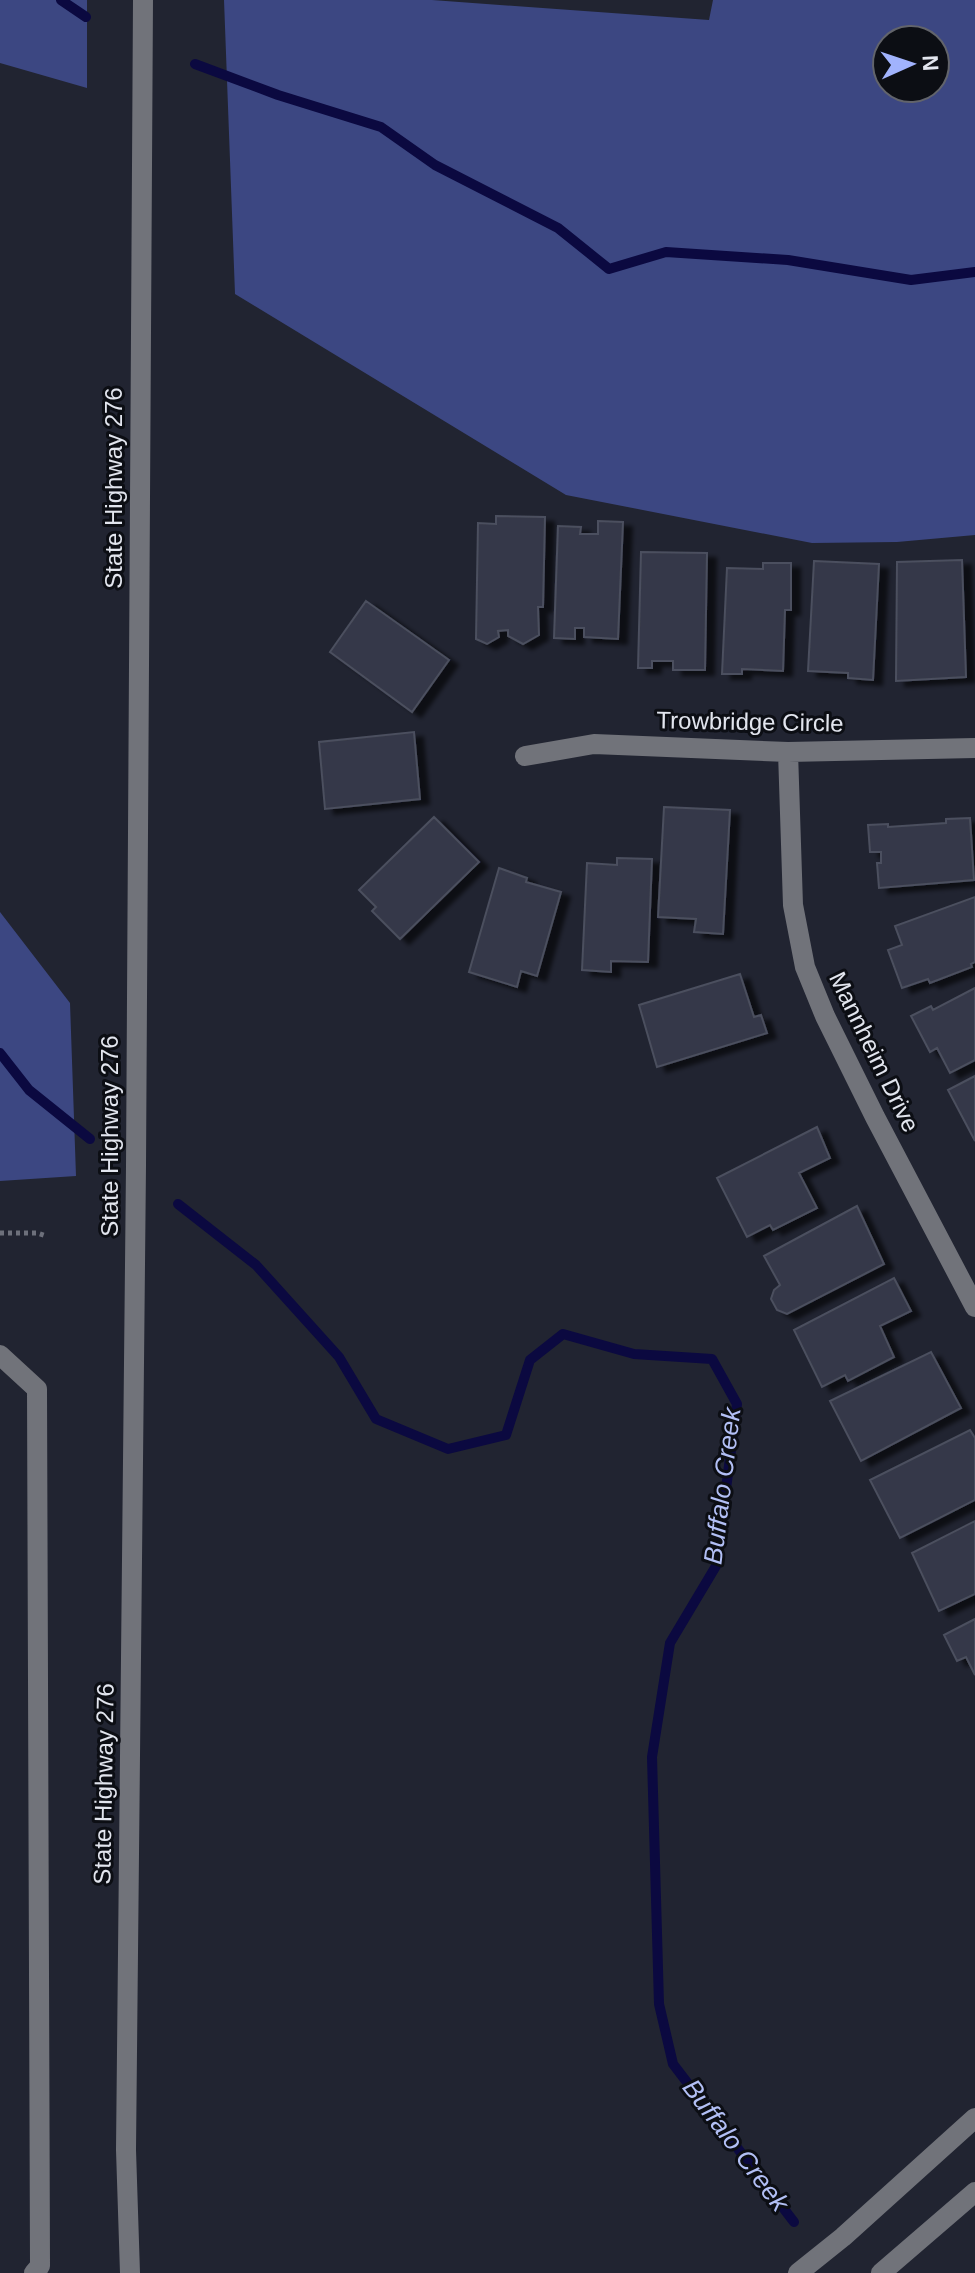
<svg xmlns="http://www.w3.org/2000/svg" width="975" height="2273" viewBox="0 0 975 2273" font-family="Arial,sans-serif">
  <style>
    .forest { fill: #3c4782; fill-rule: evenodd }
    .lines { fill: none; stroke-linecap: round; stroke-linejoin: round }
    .stream { stroke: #0b0940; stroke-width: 10 }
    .building { fill: #363948; stroke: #4b4f5e; stroke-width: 2; filter: url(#shadow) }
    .path { stroke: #6d707b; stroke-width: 5; stroke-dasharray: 4 4; stroke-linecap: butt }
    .minor { stroke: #71737a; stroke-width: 20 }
    .labels { text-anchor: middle; stroke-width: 6; stroke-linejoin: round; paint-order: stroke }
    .street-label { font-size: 24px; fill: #e2e5ee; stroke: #0c0e14 }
    .water-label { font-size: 26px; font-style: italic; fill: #b2bff5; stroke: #0c0e14 }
  </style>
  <defs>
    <filter id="shadow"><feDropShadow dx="9" dy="5" stdDeviation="2" flood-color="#0009"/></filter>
  </defs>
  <rect width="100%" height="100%" fill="#212431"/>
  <path class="forest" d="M0 0H87V88L0 63Z
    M224 0H432L709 20 713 0H975V535L897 542 812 543 566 495 235 294ZM887 40H935V88H887Z
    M0 912 70 1003 76 1176 0 1181Z"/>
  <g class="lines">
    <path class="stream" d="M61 0 86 17
      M195 64 278 95 381 127 435 165 558 228 609 269 666 252 788 260 911 280 975 272
      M0 1053 29 1090 90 1139
      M178 1204 256 1265 339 1357 376 1419 448 1449 506 1435 530 1360 563 1334 634 1354 712 1359 737 1404 716 1566 670 1643 652 1757 659 2004 673 2064 794 2222"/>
  </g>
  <path class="building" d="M496 516 545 517 543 607H538L539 635 523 644 508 636V630L498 631 499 637 487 644 476 639 478 523 496 524Z
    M598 521 623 522 618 639 584 637V628H575V639L554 638 558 526 581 527 580 534H598Z
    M641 552 707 553 705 670H673V661H652V668H638Z
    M962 560 966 677 896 681 897 562Z
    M814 561 879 564 873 680 848 678V673L808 671Z
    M763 563H791V610H785L783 671 742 669V674H722L727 568 763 569Z
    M366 601 449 660 412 712 330 652Z
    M414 732 420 799 325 809 319 742Z
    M664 807 730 810 723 934 694 932 696 919 658 917Z
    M434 817 479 862 400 939 372 911 376 907 359 890Z
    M970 818 974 880 879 888 877 863H881V852H870L868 825 888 824V827L946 823V819Z
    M617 858 652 859 648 962 611 961V972L582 970 587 863 617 865Z
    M499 868 527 878 526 882 561 892 537 976 521 971 517 987 469 972Z
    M975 897V962L971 964 972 967 930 983 928 979 902 988 888 950 902 945 895 926Z
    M740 974 754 1017 761 1015 767 1033 657 1067 639 1005Z
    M975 988V1060L950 1073 937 1048 930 1052 911 1016 931 1006 933 1010Z
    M975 1076V1141L948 1090Z
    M817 1127 830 1158 799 1173 817 1208 773 1230 770 1225 747 1237 717 1178Z
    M857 1206 884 1264 787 1314 777 1310 771 1299 774 1290 780 1285 764 1256Z
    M894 1278 911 1311 880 1326 894 1357 848 1381 845 1375 822 1387 794 1330Z
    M931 1352 961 1408 861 1461 830 1401Z
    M970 1430 975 1438V1500L900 1538 870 1480Z
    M975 1521V1594L939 1611 912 1553Z
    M975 1619V1675L966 1657 957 1661 944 1635Z"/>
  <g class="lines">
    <path class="path" d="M0 1233H37L46 1236"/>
    <path class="minor" d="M788 752 793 905 805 967 825 1016 875 1117 975 1307
      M525 756 594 744 788 752 975 748
      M0 1355 37 1389 40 2266 34 2273
      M130 2273 126 2150 136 1166 143 0
      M798 2273 843 2237 975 2118
      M881 2273 975 2192"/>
  </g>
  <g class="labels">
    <g class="street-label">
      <text transform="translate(114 488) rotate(-90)" y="8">State Highway 276</text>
      <text transform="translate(750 722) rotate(1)" y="8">Trowbridge Circle</text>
      <text transform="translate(874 1052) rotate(64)" y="8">Mannheim Drive</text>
      <text transform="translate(110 1136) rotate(-90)" y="8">State Highway 276</text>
      <text transform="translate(104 1784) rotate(-89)" y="8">State Highway 276</text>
    </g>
    <g class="water-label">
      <text transform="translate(722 1486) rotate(-83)" y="9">Buffalo Creek</text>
      <text transform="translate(736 2145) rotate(53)" y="9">Buffalo Creek</text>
    </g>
  </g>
  <g transform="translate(911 64) rotate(87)"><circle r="38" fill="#0c0e14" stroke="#62646b" stroke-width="2"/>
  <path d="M0-6L14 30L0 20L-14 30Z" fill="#a1b3fd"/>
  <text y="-12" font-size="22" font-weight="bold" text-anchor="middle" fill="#e2e5ee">N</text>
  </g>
</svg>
